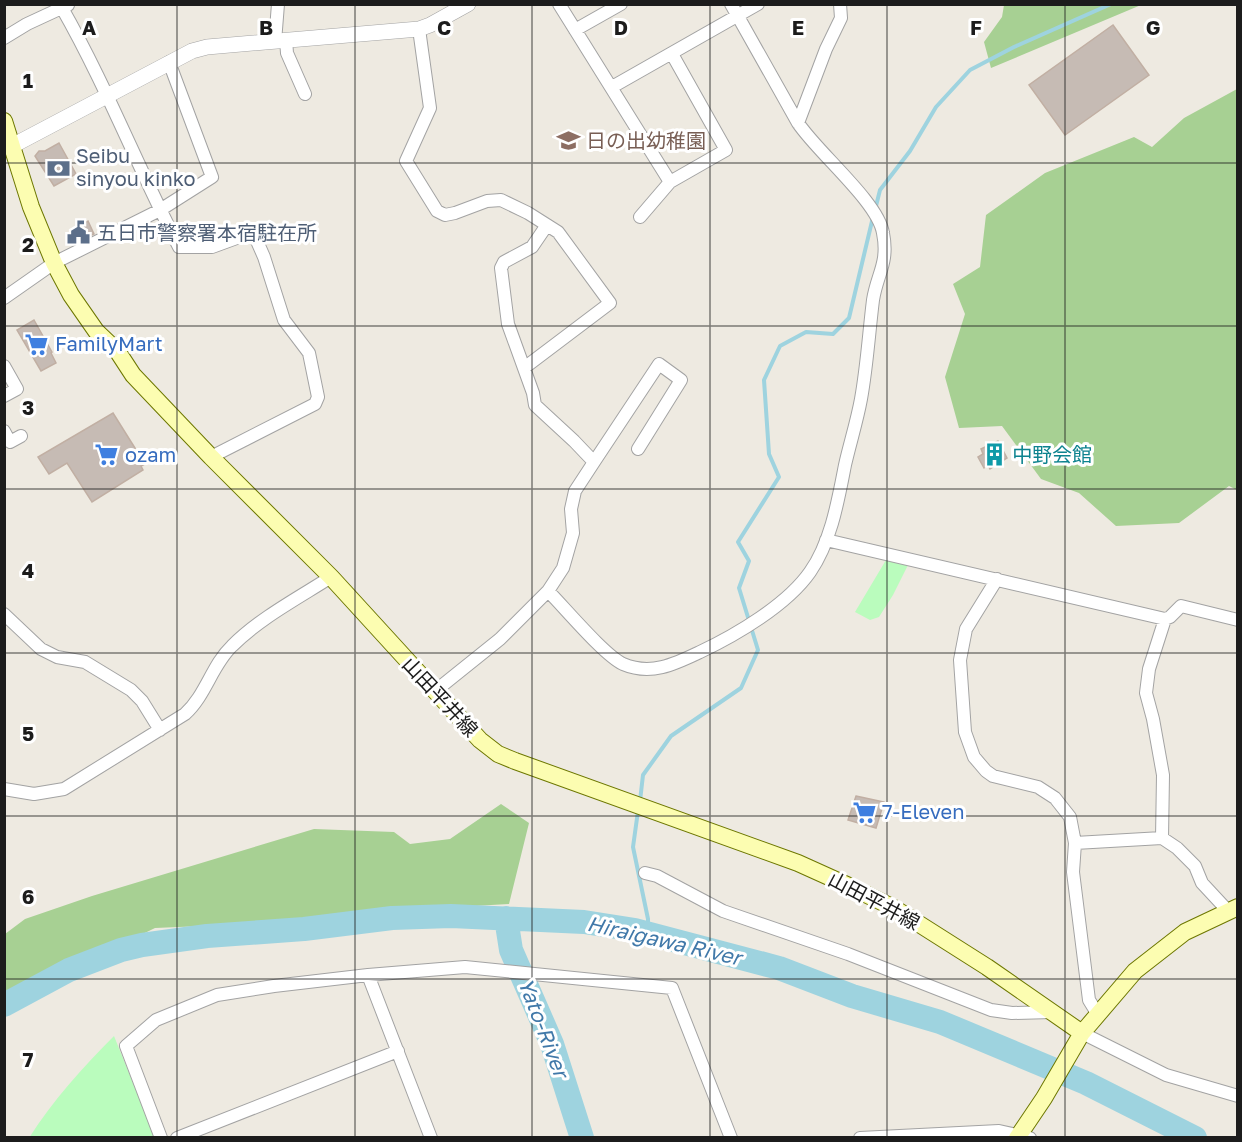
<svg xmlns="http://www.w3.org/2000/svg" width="1242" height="1142" viewBox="0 0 1242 1142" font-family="'Golos Text','Noto Sans JP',sans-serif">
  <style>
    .forest { fill: #a7d093 }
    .park { fill: #bafcbd }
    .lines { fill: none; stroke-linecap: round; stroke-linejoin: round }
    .stream { stroke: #9ed3df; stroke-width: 4 }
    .river { stroke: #9ed3df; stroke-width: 24 }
    .building { fill: #c6bbb4; stroke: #c1afa3; stroke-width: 1.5 }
    .minor-casing { stroke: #a3a3a3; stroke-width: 14 }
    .tertiary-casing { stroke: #a3a3a3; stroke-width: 16 }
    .secondary-casing { stroke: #6d7700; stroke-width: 18 }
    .minor { stroke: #fff; stroke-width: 12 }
    .tertiary { stroke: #fff; stroke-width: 15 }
    .secondary { stroke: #fcfdb1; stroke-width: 16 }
    .grid { fill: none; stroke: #1c1c1c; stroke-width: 1.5; stroke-opacity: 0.55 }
    .labels { text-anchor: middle; stroke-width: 6; stroke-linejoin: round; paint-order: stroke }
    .education-label { font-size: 20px; fill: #785e54; stroke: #fff; text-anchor: start }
    .service-label { font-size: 20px; fill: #4e5e75; stroke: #fff; text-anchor: start }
    .shop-label { font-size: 20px; fill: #366cbe; stroke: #fff; text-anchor: start }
    .culture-label { font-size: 20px; fill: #0d838f; stroke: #fff; text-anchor: start }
    .street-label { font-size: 20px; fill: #1c1c1c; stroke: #fff }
    .water-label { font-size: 21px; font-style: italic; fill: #4179a9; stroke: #fff }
    .grid-label { font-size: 20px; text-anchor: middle; font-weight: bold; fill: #1c1c1c; stroke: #fff; stroke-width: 6; stroke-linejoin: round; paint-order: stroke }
  </style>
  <rect width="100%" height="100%" fill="#eeeae1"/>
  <path class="forest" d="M1004 5V4L1141 5 991 68 984 42 1002 17Z
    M1237 89V490L1229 486 1179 523 1116 526 1079 493 1041 479 1002 426 959 428 945 377 965 314 953 284 980 267 986 215 1045 173 1134 137 1152 147 1184 118Z
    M501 804 529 823 509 904 455 907 301 922 155 928 5 1001V934L25 919 92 896 314 829 394 832 410 844 450 839Z"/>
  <path class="park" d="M886 560 908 565 893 595 879 617 870 620 855 612Z
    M114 1036 155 1137 29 1138C53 1100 83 1067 114 1036Z"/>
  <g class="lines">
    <path class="stream" d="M875 210 880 190 910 151 936 107 970 70 1014 47 1111 4
      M640 801 643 775 671 736 741 688 758 650 739 588 749 561 738 542 779 477 769 454 764 380 780 346 806 332 833 334 849 318 873 217
      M638 811 633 847 648 919V933"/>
    <path class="river" d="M506 918 511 950 552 1044 582 1138
      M4 1005 69 970 121 950 142 945 207 936 304 929 392 918 451 916 584 922 635 930 779 968 852 996 940 1022 1086 1083 1195 1138"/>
  </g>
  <path class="building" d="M1113 25 1149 75 1065 135 1029 85Z
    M59 143 76 174 54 186 35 156 39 151H45Z
    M88 221 94 234 76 243 71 232Z
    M34 320 52 352 51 353 56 363 41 371 17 330Z
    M113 413 145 464 141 466 143 470 92 502 67 463 49 474 38 457Z
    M998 441 1007 458 990 469 988 465 984 468 978 457 983 454 981 449Z
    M856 796 884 802 876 828 848 820Z"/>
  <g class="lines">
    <defs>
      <path id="minor" d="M559 4 670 182 726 150 672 54
        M62 8C106 85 138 168 179 247H212L253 232 264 257 284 320 309 353 318 397 315 404 211 457
        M419 29 430 108 406 161 437 211 445 215 455 213 487 201 501 200 528 213 558 232 610 303 524 368
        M575 30 621 4
        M4 38 27 24 68 5
        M286 40 287 53 305 94
        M275 42 278 4
        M612 87 758 4
        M798 123 826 49 841 18 840 4
        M640 217 670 182
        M4 298 54 263 160 210 212 177 169 62
        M4 366 17 389 4 396
        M4 431 10 442 21 436
        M594 462 659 364 681 380 638 449
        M826 540 1165 619 1170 617 1181 606 1238 620
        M997 579 966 629 960 660 965 732 974 757 986 771 993 776 1038 787 1055 798 1070 817 1075 843 1073 872 1089 1000 1097 1013
        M548 591C565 608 604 655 623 664 651 676 675 664 700 652 736 635 787 605 810 572 831 542 838 501 845 465 850 443 857 421 861 399 867 366 869 332 873 300 877 274 889 263 883 233 878 202 818 153 798 123L731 4
        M4 614 41 649 57 657 85 662 131 690 142 701 160 730
        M434 692 500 639 548 591 563 568 573 533 571 509 575 491 594 462 574 441 535 405 533 393 508 324 501 268 504 262 532 247 547 225
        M4 789 34 794 64 789 185 714C206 695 212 665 232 646 260 618 298 598 331 577
        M1162 838 1163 775 1153 719 1146 693 1149 669 1165 619
        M1075 843 1162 838 1177 848 1195 866 1202 883 1228 911
        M645 873 657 876 723 911 848 954 991 1010 1012 1013 1052 1012
        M368 975 431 1138
        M1082 1033 1166 1075 1238 1096
        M161 1138 126 1046 156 1020 217 995 274 986 368 975 465 967 672 988 731 1138
        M177 1138 398 1051
        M860 1138 999 1131 1030 1138"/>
      <path id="tertiary" d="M12 146 192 51 207 47 419 29 430 25 468 4"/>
      <path id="secondary" d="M4 121 31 207 54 263 71 295 96 331 118 352 133 375 211 457 331 577 480 740 498 754 515 761 798 863 849 886 894 908 987 967 1082 1033
        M1017 1138 1044 1098 1082 1033 1135 971 1185 932 1238 907"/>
    </defs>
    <use href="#minor" class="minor-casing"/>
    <use href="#tertiary" class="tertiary-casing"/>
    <use href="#secondary" class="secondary-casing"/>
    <use href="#minor" class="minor"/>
    <use href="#tertiary" class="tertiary"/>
    <use href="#secondary" class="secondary"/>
  </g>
  <path class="grid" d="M177 4V1138M355 4V1138M532 4V1138M710 4V1138M887 4V1138M1065 4V1138M4 163H1238M4 326H1238M4 489H1238M4 653H1238M4 816H1238M4 979H1238"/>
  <defs>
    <symbol id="school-bare" viewBox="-9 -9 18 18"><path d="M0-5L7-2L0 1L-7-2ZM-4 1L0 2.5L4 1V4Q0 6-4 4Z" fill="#8d6e63" stroke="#fff" stroke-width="2.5" paint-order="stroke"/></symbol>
    <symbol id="bank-bare" viewBox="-9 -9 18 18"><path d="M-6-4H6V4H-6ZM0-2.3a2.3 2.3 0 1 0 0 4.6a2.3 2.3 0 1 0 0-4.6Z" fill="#5c6f8a" stroke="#fff" stroke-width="2.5" paint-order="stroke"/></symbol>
    <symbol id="civic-bare" viewBox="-9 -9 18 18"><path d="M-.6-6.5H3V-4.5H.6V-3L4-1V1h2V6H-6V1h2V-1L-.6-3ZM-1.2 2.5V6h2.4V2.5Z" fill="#5c6f8a" stroke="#fff" stroke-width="2.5" paint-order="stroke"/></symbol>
    <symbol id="supermarket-bare" viewBox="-9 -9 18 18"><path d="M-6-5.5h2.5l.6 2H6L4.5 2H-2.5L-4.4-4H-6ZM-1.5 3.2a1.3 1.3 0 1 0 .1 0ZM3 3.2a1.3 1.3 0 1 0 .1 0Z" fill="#3f7fe0" stroke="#fff" stroke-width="2.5" paint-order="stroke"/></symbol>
    <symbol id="building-bare" viewBox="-9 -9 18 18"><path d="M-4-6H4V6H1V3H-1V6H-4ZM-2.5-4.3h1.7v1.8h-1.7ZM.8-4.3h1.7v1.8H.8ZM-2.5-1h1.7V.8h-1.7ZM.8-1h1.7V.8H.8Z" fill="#0f9aa8" stroke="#fff" stroke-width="2.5" paint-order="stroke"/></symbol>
  </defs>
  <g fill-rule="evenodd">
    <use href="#school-bare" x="552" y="124" width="33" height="33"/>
    <use href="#bank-bare" x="42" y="152" width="33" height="33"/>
    <use href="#civic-bare" x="62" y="216" width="33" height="33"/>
    <use href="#supermarket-bare" x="20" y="328" width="33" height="33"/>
    <use href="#supermarket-bare" x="90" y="438" width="33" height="33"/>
    <use href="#building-bare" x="978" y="438" width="33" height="33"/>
    <use href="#supermarket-bare" x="848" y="796" width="33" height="33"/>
  </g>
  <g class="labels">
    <g class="education-label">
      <text x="586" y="148">日の出幼稚園</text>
    </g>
    <g class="service-label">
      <text x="76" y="163">Seibu<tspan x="76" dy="23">sinyou kinko</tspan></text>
      <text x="97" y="240">五日市警察署本宿駐在所</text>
    </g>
    <g class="shop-label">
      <text x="55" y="351">FamilyMart</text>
      <text x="125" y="462">ozam</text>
      <text x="882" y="819">7-Eleven</text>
    </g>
    <g class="culture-label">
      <text x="1012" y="462">中野会館</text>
    </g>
    <g class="street-label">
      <text transform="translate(440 697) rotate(47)" y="7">山田平井線</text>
      <text transform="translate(874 901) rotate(28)" y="7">山田平井線</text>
    </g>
    <g class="water-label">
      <text transform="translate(664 941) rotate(13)" y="7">Hiraigawa River</text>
      <text transform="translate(543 1028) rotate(69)" y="7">Yato-River</text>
    </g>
  </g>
  <g class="grid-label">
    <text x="89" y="35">A</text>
    <text x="266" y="35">B</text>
    <text x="444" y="35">C</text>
    <text x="621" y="35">D</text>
    <text x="798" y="35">E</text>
    <text x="976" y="35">F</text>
    <text x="1153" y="35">G</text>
    <text x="28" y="88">1</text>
    <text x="28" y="252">2</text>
    <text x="28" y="415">3</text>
    <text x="28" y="578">4</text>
    <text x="28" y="741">5</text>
    <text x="28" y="904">6</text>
    <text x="28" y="1067">7</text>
  </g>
  <rect width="1242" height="1142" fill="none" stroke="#1c1c1c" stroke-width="12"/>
</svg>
